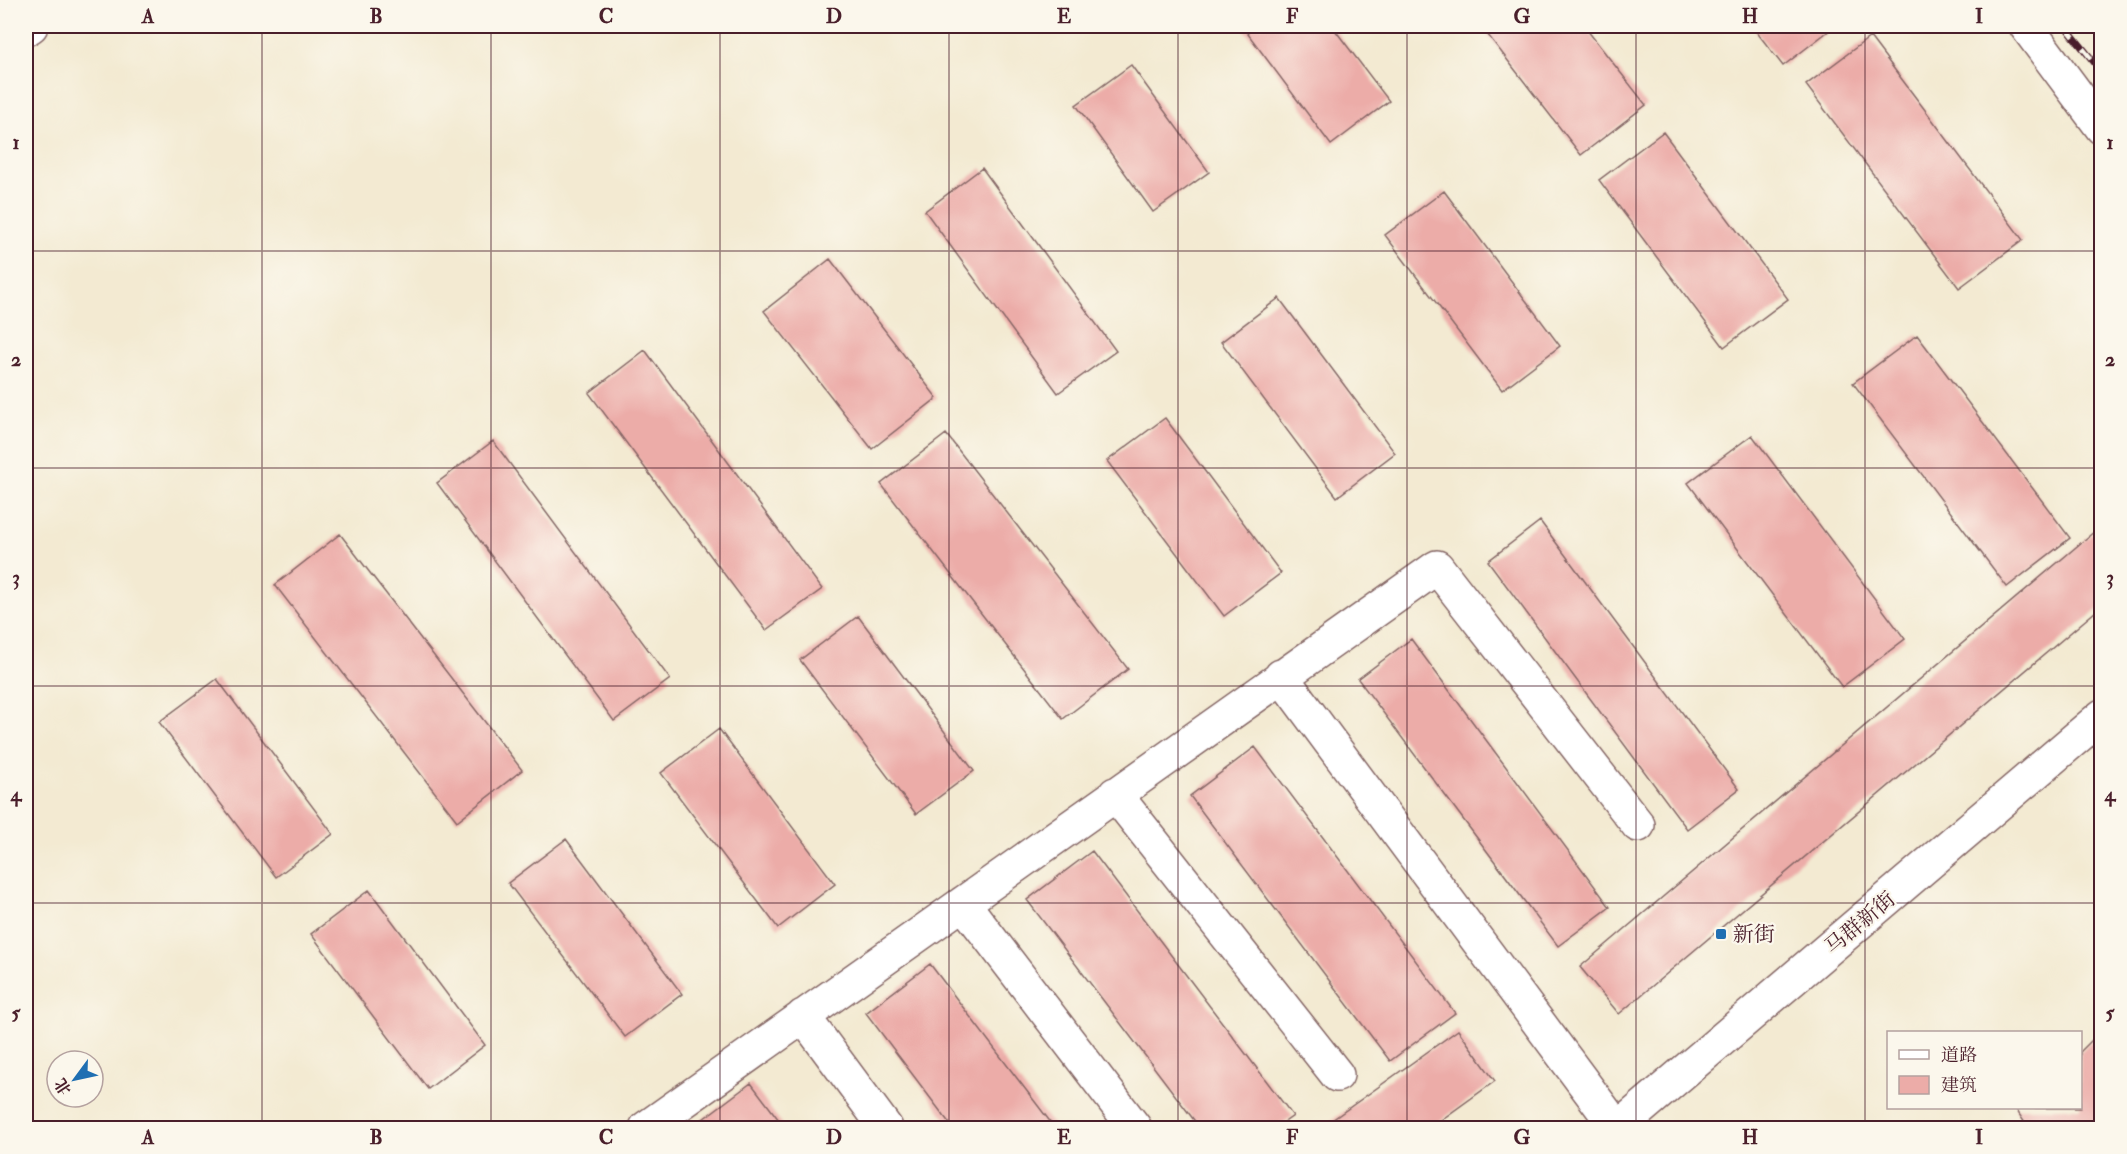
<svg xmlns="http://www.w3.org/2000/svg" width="2127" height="1154" viewBox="0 0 2127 1154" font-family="'IM FELL Double Pica','Noto Serif SC',serif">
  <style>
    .building { fill: #ecaca8 }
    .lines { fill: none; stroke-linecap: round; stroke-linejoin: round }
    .minor-casing { stroke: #856665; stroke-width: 36 }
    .major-casing { stroke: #856665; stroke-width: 36 }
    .highway-casing { stroke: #856665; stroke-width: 36 }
    .minor { stroke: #fff; stroke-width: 33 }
    .major { stroke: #fff; stroke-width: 33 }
    .highway { stroke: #fff; stroke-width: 33 }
    .rail-casing { stroke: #4a1f2b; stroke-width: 7 }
    .rail { stroke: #fbf7ec; stroke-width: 4.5; stroke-dasharray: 14; stroke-linecap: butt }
    .grid { fill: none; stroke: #4a1f2b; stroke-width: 1.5; stroke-opacity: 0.55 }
    .poi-dot { fill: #1f6fb2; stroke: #fbf7ec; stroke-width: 2 }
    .labels { text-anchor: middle; stroke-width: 4.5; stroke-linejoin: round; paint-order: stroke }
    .street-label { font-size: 21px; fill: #4a1f2b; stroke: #fbf7ec }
    .poi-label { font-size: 21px; fill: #4a1f2b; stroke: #fbf7ec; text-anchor: start }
    .neatline { fill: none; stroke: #4a1f2b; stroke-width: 2 }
    .grid-label { font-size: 20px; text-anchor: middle; font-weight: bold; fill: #4a1f2b }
  </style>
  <rect width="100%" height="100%" fill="#fbf7ec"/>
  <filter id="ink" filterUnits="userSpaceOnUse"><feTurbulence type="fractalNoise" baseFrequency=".0167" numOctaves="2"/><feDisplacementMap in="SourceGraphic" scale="12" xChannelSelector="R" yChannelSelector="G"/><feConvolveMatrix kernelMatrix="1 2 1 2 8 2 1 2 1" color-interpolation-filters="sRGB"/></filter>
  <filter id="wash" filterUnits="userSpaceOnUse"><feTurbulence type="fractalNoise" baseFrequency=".008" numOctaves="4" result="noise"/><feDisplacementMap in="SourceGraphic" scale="24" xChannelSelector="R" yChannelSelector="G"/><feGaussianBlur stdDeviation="1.35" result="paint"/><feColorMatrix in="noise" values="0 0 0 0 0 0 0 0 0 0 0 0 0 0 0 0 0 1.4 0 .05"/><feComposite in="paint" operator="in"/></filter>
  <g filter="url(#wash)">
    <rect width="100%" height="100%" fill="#f3ead2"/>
    <g id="blocks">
      <path class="building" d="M1242 26H1332L1389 101 1331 145Z
        M1481 26H1584L1646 105 1581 155Z
        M1752 26H1835L1783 66Z
        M1870 37 2023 240 1959 288 1806 85Z
        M1131 65 1209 172 1153 212 1076 105Z
        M1663 132 1788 299 1724 347 1599 180Z
        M982 168 1116 351 1058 393 925 211Z
        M1444 191 1560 346 1502 390 1385 235Z
        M830 259 937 398 872 449 764 311Z
        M1279 298 1395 453 1337 497 1221 342Z
        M1917 335 2070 538 2007 587 1853 383Z
        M645 350 822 589 766 630 589 393Z
        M1165 418 1281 573 1224 616 1107 461Z
        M946 434 1128 669 1063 719 881 484Z
        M1752 435 1905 639 1842 687 1688 483Z
        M493 441 670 679 614 721 437 483Z
        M1540 521 1739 789 1687 829 1488 561Z
        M2102 525V606L1619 1014 1580 967Z
        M340 534 522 770 457 821 275 585Z
        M858 616 974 771 916 814 800 660Z
        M1411 639 1610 907 1558 946 1358 679Z
        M217 679 333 834 276 877 159 722Z
        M719 729 835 884 778 928 661 773Z
        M1255 747 1455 1013 1390 1061 1190 796Z
        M566 839 682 994 625 1037 508 883Z
        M1092 851 1293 1116 1276 1128H1200L1027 900Z
        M369 890 485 1045 428 1089 311 934Z
        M930 964 1055 1128H953L866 1013Z
        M1458 1030 1495 1081 1430 1128H1321Z
        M2102 1030V1128H2017L2025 1123 2015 1108H2080V1052Z
        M751 1083 785 1128H691Z"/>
    </g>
  </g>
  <g filter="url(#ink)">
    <use href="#blocks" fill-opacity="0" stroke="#856665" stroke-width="1.5"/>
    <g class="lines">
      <defs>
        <path id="minor" d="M1281 676 1617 1128
          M1115 794 1337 1075
          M963 903 1135 1128
          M803 1016 886 1128
          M646 1128 1437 567 1638 825"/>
        <path id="major" d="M2026 26 2102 128
          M1618 1128 2102 716"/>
        <path id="highway" d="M26 29 31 26"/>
      </defs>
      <use href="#minor" class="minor-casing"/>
      <use href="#major" class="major-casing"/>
      <use href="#highway" class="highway-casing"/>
      <use href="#minor" class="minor"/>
      <use href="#major" class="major"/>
      <use href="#highway" class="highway"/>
      <defs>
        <path id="rail" d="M2065 26 2102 72
          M2098 26 2102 31"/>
      </defs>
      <use href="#rail" class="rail-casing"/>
      <use href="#rail" class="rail"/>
    </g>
  </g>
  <path class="grid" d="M262 26V1128M491 26V1128M720 26V1128M949 26V1128M1178 26V1128M1407 26V1128M1636 26V1128M1865 26V1128M26 251H2102M26 468H2102M26 686H2102M26 903H2102"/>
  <rect class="poi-dot" x="1715" y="928" width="12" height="12" rx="3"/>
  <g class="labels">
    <g class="street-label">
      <text transform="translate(1860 923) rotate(-40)" y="7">马群新街</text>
    </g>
    <g class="poi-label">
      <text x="1733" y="941">新街</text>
    </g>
  </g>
  <rect width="2127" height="1154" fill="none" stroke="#fbf7ec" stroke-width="66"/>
  <rect x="1887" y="1031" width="195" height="78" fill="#fbf7ec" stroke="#b4a19f" stroke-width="1.5"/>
  <rect x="1899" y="1050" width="30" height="9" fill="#ffffff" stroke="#b4a19f" stroke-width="1.5"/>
  <text x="1941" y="1061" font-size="18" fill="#4a1f2b">道路</text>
  <rect x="1899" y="1076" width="30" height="18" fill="#ecaca8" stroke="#b4a19f" stroke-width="1.5"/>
  <text x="1941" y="1091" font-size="18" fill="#4a1f2b">建筑</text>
  <g transform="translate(75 1079) rotate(237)"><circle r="28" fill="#fbf7ec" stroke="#b4a19f" stroke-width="1.5"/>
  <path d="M0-4.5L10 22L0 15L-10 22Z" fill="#1f6fb2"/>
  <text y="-9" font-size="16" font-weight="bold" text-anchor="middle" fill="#4a1f2b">北</text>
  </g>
  <rect x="33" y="33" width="2061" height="1088" class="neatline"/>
  <g class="grid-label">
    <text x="148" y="23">A</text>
    <text x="376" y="23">B</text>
    <text x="606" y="23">C</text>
    <text x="834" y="23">D</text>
    <text x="1064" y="23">E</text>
    <text x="1292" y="23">F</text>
    <text x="1522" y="23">G</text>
    <text x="1750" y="23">H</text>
    <text x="1979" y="23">I</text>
    <text x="16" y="149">1</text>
    <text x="2110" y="149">1</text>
    <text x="16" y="366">2</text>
    <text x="2110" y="366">2</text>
    <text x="16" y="584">3</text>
    <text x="2110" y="584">3</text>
    <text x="16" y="801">4</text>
    <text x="2110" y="801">4</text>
    <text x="16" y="1019">5</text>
    <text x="2110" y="1019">5</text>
    <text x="148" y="1144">A</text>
    <text x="376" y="1144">B</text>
    <text x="606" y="1144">C</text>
    <text x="834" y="1144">D</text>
    <text x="1064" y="1144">E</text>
    <text x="1292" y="1144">F</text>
    <text x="1522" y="1144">G</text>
    <text x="1750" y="1144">H</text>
    <text x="1979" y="1144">I</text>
  </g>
</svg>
